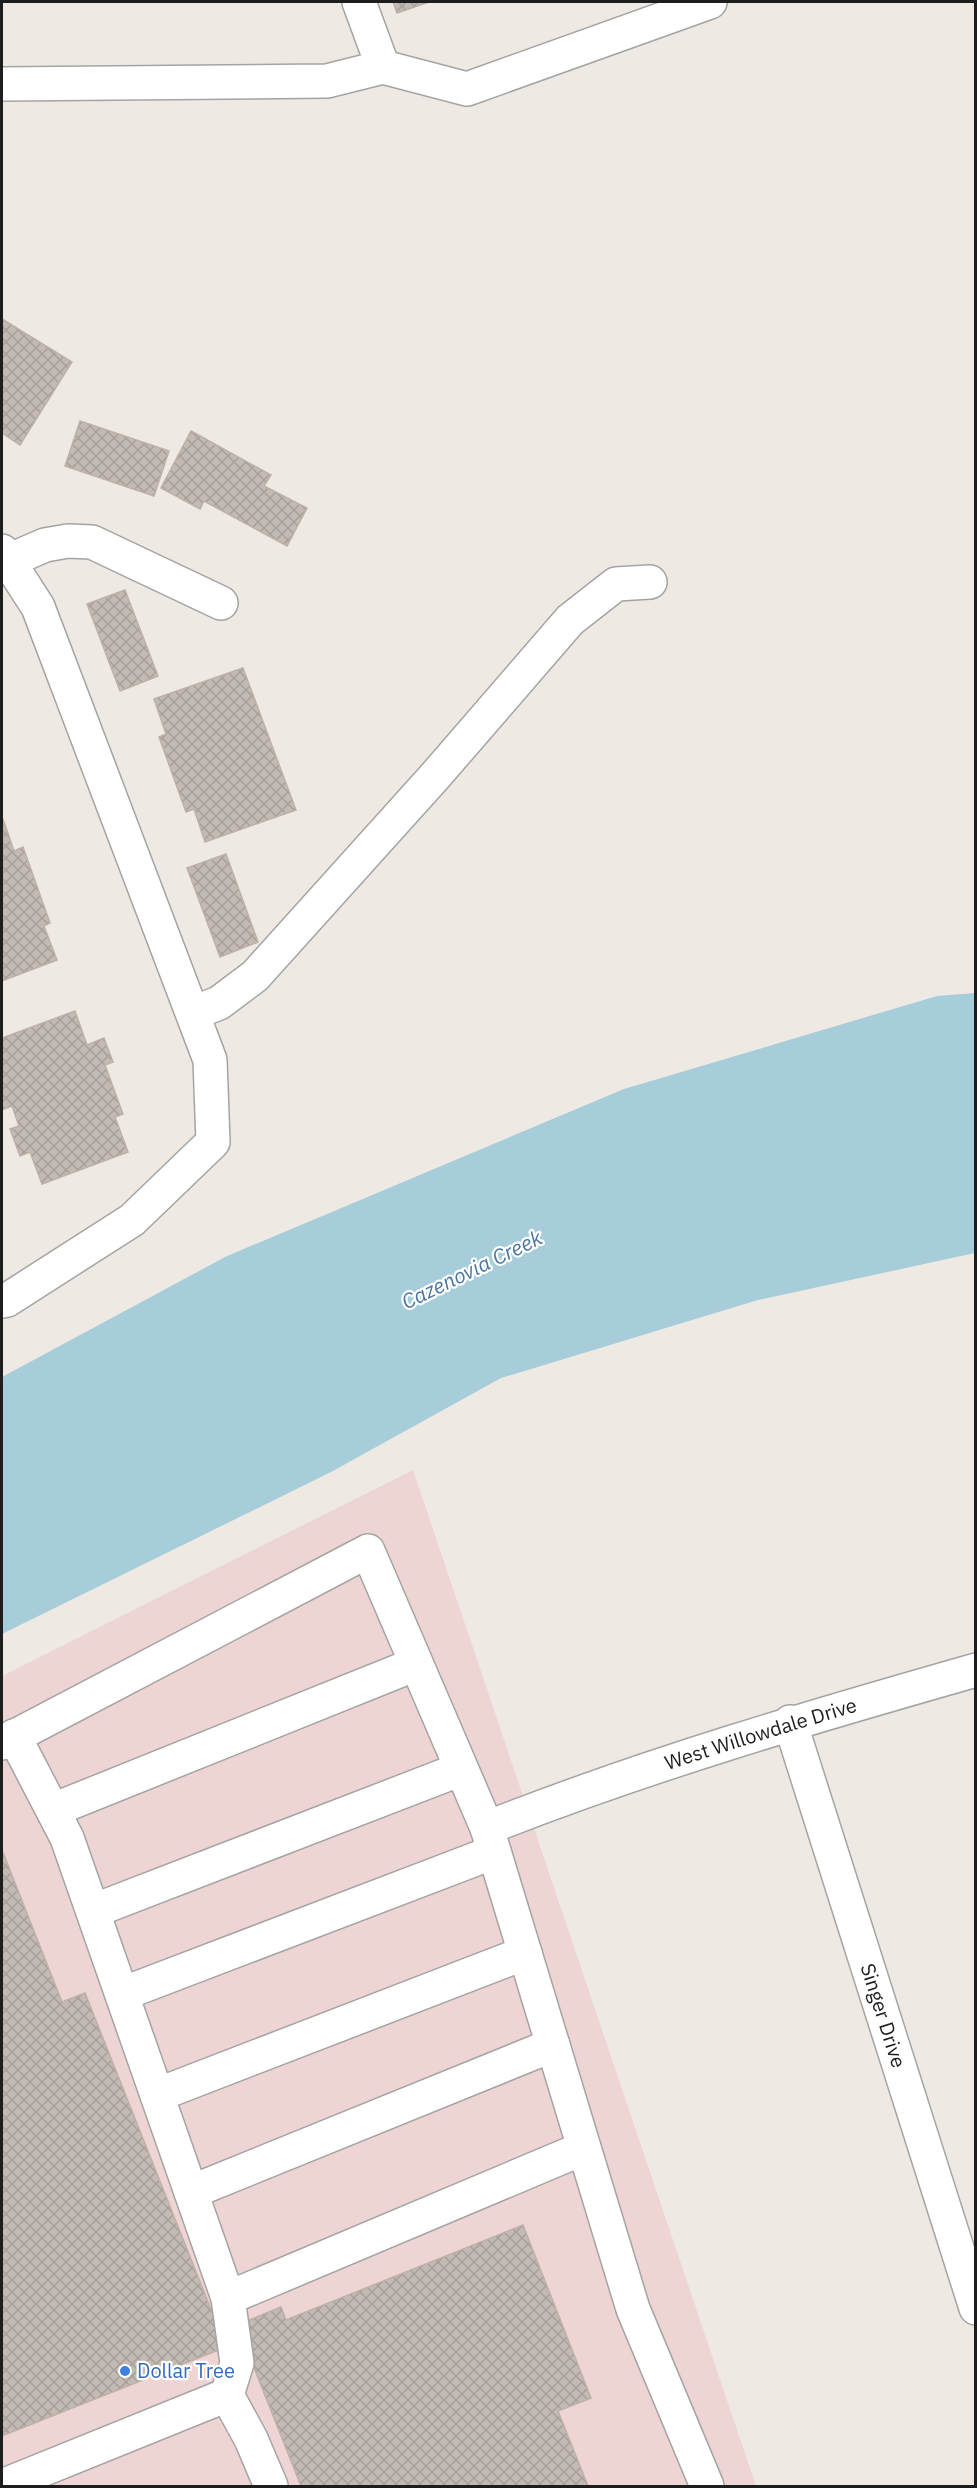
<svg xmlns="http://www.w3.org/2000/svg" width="977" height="2488" viewBox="0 0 977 2488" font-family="'IBM Plex Sans',sans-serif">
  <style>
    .commercial { fill: #eed4d3 }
    .water { fill: #a6cdd9 }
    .building { fill: url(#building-cross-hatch); stroke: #beb1a7; stroke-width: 1.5 }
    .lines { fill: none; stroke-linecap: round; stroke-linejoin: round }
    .minor-casing { stroke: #a4a4a4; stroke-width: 36 }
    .minor { stroke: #fff; stroke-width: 33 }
    .shop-dot { fill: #3f7fe0; stroke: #fff; stroke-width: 2 }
    .labels { text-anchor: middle; stroke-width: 4.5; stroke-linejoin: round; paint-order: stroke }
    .street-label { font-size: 20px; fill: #1d1d1d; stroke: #fff }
    .shop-label { font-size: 20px; fill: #366cbe; stroke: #fff; text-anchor: start }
    .water-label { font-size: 21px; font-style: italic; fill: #4c76a0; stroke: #fff }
  </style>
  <defs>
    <pattern id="building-cross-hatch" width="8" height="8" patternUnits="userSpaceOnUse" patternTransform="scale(1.5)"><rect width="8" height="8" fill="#c2bab3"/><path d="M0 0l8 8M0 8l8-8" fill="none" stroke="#a69f9a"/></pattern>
  </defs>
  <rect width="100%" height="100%" fill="#eeeae3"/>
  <path class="commercial" d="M413 1470 756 2486H2V1676Z"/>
  <path class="water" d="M975 993V1253L758 1300 501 1378 331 1472 2 1634V1377L227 1256 624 1089 937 996Z"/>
  <path class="building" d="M393 2H429L397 13Z
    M2 319 72 362 20 445 2 433Z
    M80 421 169 451 154 496 65 466Z
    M191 431 271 475 264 486 307 508 287 546 204 501 200 509 161 488Z
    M125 590 158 676 120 691 87 604Z
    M243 668 296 810 205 842 194 809 186 812 159 737 166 734 154 699Z
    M3 819 14 851 23 847 50 923 44 926 57 960 2 981Z
    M226 854 258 942 220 957 187 868Z
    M75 1011 87 1045 104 1038 113 1062 105 1065 123 1114 115 1117 128 1152 42 1184 30 1152 20 1156 10 1129 19 1126 12 1106 2 1110V1038Z
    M2 1850 62 2002 85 1993 226 2347 2 2436Z
    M523 2225 591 2398 558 2411 588 2486H301L237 2325 281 2307 286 2320Z"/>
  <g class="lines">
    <defs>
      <g id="minor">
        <path d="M359 2 383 67"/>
        <path d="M2 84 327 81 383 67 467 89 710 2"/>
        <path d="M2 551 38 607 210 1060 213 1142 132 1220 7 1300 2 1301"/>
        <path d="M8 561 45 545 68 541 92 542 221 603"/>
        <path d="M193 1013 219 1003 255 976 436 775 570 620 616 584 650 582"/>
        <path id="s1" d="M790 1722 976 2308"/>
        <path d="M14 1736 67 1838 228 2298"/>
        <path d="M2 1743 368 1551 487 1828"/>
        <path d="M53 1810 416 1664"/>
        <path d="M93 1911 461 1769"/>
        <path d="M122 1994 494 1852"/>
        <path d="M157 2095 525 1953"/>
        <path d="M191 2192 553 2045"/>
        <path d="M2 2486 227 2395"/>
        <path d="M271 2486 251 2439 227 2395 237 2363 228 2298 584 2148"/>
        <path id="s2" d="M707 2486 633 2309 487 1828C646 1765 811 1717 976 1670"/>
      </g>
    </defs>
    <use href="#minor" class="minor-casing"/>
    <use href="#minor" class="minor"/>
  </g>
  <circle class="shop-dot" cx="125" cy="2371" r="6"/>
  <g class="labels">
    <g class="street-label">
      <text dy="7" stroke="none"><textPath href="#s2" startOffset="984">West Willowdale Drive</textPath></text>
      <text dy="7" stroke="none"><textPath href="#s1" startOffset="308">Singer Drive</textPath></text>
    </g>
    <g class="shop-label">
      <text x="137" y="2378">Dollar Tree</text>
    </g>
    <g class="water-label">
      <text transform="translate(472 1270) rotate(-26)" y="7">Cazenovia Creek</text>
    </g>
  </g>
  <rect width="977" height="2488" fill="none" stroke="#1d1d1d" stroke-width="6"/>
</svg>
